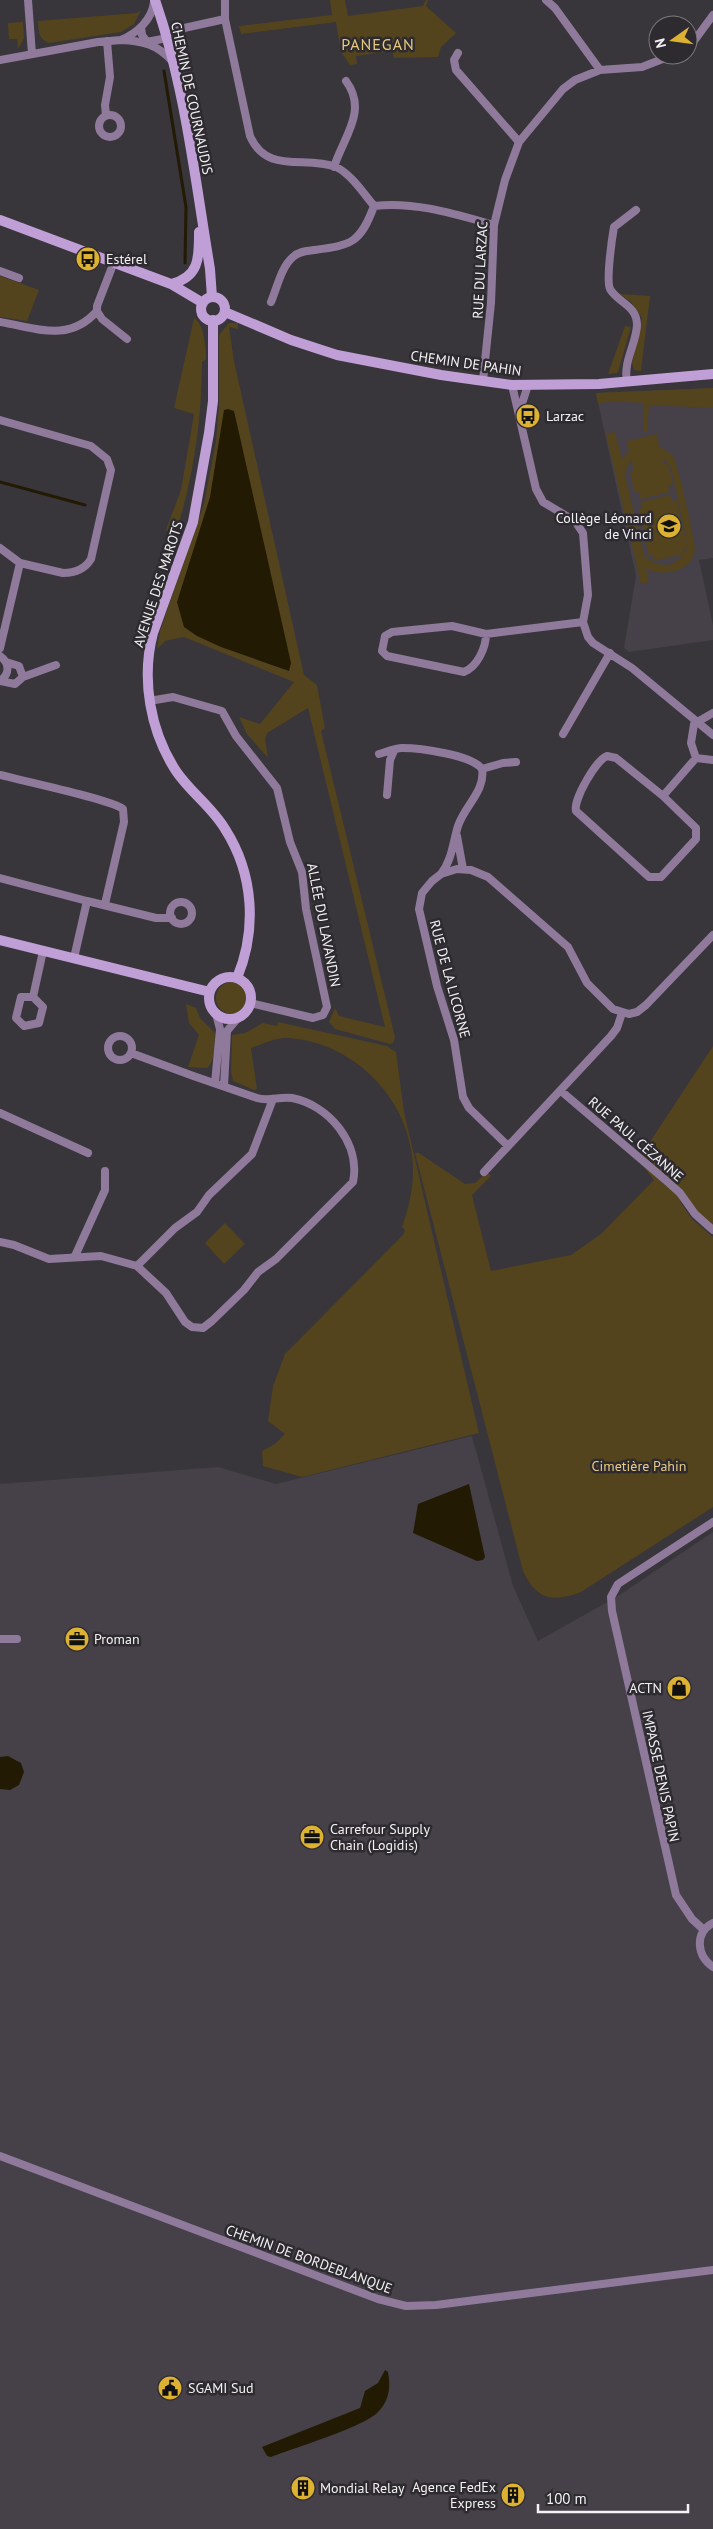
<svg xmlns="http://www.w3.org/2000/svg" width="713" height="2529" viewBox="0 0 713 2529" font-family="'PT Sans',sans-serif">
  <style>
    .built { fill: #464049 }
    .green { fill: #53441d; fill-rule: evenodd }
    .water { fill: #231a03 }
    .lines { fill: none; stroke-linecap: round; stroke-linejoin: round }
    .stream { stroke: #231a03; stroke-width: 3 }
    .street { stroke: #8f7a9c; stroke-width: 8 }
    .secondary { stroke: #c09fd6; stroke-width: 10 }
    .labels { text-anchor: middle; stroke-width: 5; stroke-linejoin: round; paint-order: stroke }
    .street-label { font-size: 14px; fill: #f3f1f4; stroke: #2e2b30 }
    .poi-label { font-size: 14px; fill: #f3f1f4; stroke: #2e2b30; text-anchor: start }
    .park-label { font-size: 14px; fill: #e8cb83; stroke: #2e2b30 }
    .quarter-label { font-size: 16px; letter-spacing: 1px; fill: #e6c97d; stroke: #2e2b30 }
  </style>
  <rect width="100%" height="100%" fill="#38353b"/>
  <path class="built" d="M713 388V558L699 560 713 625V640L629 652 624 648 636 576 596 393Z
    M472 1436 513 1586 538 1641 618 1596 713 1532V2529H0V1484L218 1467 276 1484Z"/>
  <path class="green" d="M330 0H345L348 16 423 6 426 0H428L426 6 456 33 441 47 438 57 394 58 392 51 356 56 357 64 350 65 341 52 336 22 241 34 239 26 332 15Z
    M141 10 134 24 121 32 49 43C38 39 39 31 38 21L137 13Z
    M23 22 24 38 18 49 17 39H9L8 23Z
    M0 276 39 290 27 321 0 317Z
    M620 294 650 296 641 371 634 370 632 363 642 318 631 302Z
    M194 318C204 323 206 348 206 359L202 362C202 422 193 479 175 536L166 530 181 490 194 414 174 408Z
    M229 323H238V329L229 327 234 361 304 675 317 685 325 728 321 731 395 1037 393 1043 390 1044 335 1029 329 1022 335 1008 339 1016 385 1027 308 708 267 733 265 739 268 758 247 734 239 717 260 724 294 682 184 637 165 641 157 649 160 631 204 504 216 441 219 406V335Z
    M625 326 631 327 619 369 617 373 608 374Z
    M713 388V408L649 405 647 432H643L644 403 609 401 598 404 596 393Z
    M615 432 622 459 629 451 627 441 657 434 659 446 673 456C678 464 695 541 695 549 692 573 662 577 646 568L649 582 641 584 606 434ZM662 456 671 467 688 547 682 527H678L677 523 681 521 677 500 672 501 670 495 641 502 642 508 639 509 643 530H647L648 534 644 535 649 556H653L654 561 684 554 683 549 687 548 680 559 669 565 655 564 644 556 625 475 627 467 631 460 634 471 630 472 635 493 639 492 640 499 670 492 668 486 673 484 668 463 664 464Z
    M216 998a16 16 0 1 1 32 0a16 16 0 1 1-32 0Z
    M186 1004 196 1008 200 1018 215 1033C214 1044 216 1061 207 1068L188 1067 199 1035 189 1023Z
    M278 1022 387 1046 396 1052 404 1112 479 1433 302 1477 263 1466 262 1451 275 1444 285 1434 268 1421 273 1386 285 1354 403 1235 405 1230 402 1227C411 1202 416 1176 411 1149 401 1090 347 1041 288 1038 277 1037 262 1044 251 1048L257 1089 254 1090 233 1081 231 1071 232 1035 245 1033 263 1023 277 1026Z
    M713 1046V1227L679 1200 692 1219 713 1237V1507L581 1592C552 1603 536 1599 523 1571L415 1153H419L465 1184 475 1183 487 1172 491 1176 472 1195 491 1271 571 1255 601 1234 654 1180 638 1160Z
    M225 1223 245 1244 224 1264 205 1243Z"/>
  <path class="water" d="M228 409 234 411 291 663 289 671 221 647 197 636 184 627 177 602 210 497 224 410Z
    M469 1484 485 1557 483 1560 477 1561 413 1533 418 1504Z
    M8 1756 21 1763 24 1772 19 1785 10 1790 0 1789V1757Z
    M385 2370 388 2372C391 2387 389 2401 378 2412 364 2427 294 2448 271 2457L267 2456 262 2447 360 2408 365 2391 378 2383Z"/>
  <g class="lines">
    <path class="stream" d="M164 71 186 207 185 263
      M0 482 85 505"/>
    <path class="street" d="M28 0 32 54
      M225 0V19L250 136C267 175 305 155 336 167 351 174 364 194 374 206
      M546 0 555 8 600 70
      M154 2C152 20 137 33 121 40 142 41 157 44 172 61
      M141 27 142 35 147 42 167 38
      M166 32 225 19
      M688 45 694 41 713 15
      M458 53 454 60 456 70 519 142
      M0 60 98 42 121 40
      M99 126a11 11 0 1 1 22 0a11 11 0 1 1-22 0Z
      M106 115 105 105 110 77 107 41
      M334 167C344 136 368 111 346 81
      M374 206C414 201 455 214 494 225
      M0 271 19 278
      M271 302C277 288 281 267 293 257 299 251 307 251 314 250 351 245 360 244 374 206
      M97 311 102 319 127 339
      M0 322C36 328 69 343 97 311V306L114 262
      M483 380 491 303 494 225 505 180 519 142 563 89 575 80 600 70 642 67 673 55
      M627 382C623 361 636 345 637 325 637 305 618 303 610 289 606 280 612 238 614 227L636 210
      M512 385 536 489 543 502 575 521 583 533 588 595 583 622 588 637 593 643 632 668 713 735
      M520 410 528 385
      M0 420 91 446 107 459 111 470 91 559C85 569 74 573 63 573L20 563 0 548
      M486 634C486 648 477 667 464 672L387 656 382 651 385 636 392 632 452 626 486 634 583 622
      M0 648 20 563
      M0 656C10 663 10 674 0 681
      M23 677 56 665
      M0 681 15 684 23 677 19 666 6 662
      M149 701 173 697 222 711 236 736 277 788 290 842 302 872 306 909 327 1007 323 1015 313 1018 250 1003
      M713 713 694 724 691 743 696 758 713 760
      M563 734 610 653
      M379 754C386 752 396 748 402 748 420 748 472 755 482 769 486 790 464 807 458 826 453 842 452 860 441 874
      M607 756 616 758 663 796 696 828V839L661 877H649L576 811C573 800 596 760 607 756Z
      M482 769 503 763 516 762
      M0 775C20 780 113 800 123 809L124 822 105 904
      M387 795 390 760 394 751
      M663 796 696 758
      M457 836 463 869
      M0 878 87 901 74 958
      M87 901 156 918H172
      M170 913a11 11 0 1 1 22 0a11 11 0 1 1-22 0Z
      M33 997 43 1007 39 1023 24 1026 16 1018 21 997H33L43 951
      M108 1048a12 12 0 1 1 24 0a12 12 0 1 1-24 0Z
      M215 1083 220 1029 216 1014
      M224 1086 227 1031 238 1018
      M561 1091 669 1183 680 1193 695 1214 713 1230
      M0 1113 88 1153
      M507 1145 469 1108 463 1097 454 1040 437 986 419 909 422 893 432 881 441 874 457 869 471 870 488 877 568 947 587 983 613 1009 629 1014 637 1012 646 1005 713 935
      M484 1172 611 1036 617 1028 622 1013
      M0 1242 14 1245 49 1259 101 1256 137 1266 166 1293 185 1322 192 1327 203 1328 212 1321 244 1290 258 1272 276 1259 353 1182C361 1144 329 1105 292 1098 280 1096 269 1102 257 1098 215 1084 173 1069 131 1053
      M75 1256 105 1190V1171
      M137 1266 175 1228 197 1212 209 1195 252 1154 273 1099
      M0 1639H17
      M713 1923C694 1933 697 1956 713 1967
      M704 1930 692 1919 676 1895 612 1611 611 1597 618 1584 713 1522
      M0 2156 378 2299 406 2306 436 2305 713 2270"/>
    <path class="secondary" d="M155 0C185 86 195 179 210 269L212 297
      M0 220 171 284 203 303
      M171 284C200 277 199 257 199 232
      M201 309a12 12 0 1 1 24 0a12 12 0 1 1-24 0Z
      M225 312 291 340 337 355 441 375 512 385 599 384 713 374
      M213 320V401L209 433 193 522 153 633C141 679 150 731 176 771 190 792 212 807 225 829 254 874 257 930 237 978
      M0 940 210 992
      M209 998a21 21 0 1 1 42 0a21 21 0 1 1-42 0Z"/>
  </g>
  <defs>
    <symbol id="bus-disc" viewBox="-11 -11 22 22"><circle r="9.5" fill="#ddb233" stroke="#2e2b30"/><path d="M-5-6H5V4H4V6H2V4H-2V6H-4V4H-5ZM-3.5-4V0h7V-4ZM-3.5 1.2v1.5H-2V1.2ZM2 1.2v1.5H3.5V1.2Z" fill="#111"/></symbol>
    <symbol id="school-disc" viewBox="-11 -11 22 22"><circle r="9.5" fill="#ddb233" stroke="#2e2b30"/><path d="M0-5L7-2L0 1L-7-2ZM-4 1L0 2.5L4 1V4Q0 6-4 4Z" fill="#111"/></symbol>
    <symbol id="office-disc" viewBox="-11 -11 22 22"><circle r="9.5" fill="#ddb233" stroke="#2e2b30"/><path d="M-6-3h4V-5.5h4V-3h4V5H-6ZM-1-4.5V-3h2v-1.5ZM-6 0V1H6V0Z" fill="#111"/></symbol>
    <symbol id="shop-disc" viewBox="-11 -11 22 22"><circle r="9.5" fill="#ddb233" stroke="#2e2b30"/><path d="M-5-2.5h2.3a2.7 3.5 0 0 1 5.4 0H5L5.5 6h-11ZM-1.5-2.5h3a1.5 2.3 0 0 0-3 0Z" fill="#111"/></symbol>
    <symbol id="civic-disc" viewBox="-11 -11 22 22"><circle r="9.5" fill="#ddb233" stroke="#2e2b30"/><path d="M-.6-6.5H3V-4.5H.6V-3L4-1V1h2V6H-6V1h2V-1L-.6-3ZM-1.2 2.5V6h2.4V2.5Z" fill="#111"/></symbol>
    <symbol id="building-disc" viewBox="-11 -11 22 22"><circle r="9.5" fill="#ddb233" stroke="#2e2b30"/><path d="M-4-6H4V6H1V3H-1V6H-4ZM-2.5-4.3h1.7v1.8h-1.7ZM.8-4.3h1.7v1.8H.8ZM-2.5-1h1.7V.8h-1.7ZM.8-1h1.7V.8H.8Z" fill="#111"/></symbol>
  </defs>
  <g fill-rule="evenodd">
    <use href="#bus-disc" x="74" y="245" width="28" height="28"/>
    <use href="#bus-disc" x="514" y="402" width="28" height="28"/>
    <use href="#school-disc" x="655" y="512" width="28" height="28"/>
    <use href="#office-disc" x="63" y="1625" width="28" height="28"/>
    <use href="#shop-disc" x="665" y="1674" width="28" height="28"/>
    <use href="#office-disc" x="298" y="1823" width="28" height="28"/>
    <use href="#civic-disc" x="156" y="2374" width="28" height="28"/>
    <use href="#building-disc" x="289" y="2474" width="28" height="28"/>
    <use href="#building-disc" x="499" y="2481" width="28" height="28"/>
  </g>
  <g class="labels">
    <g class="street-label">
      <text transform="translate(192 98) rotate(78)" y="5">CHEMIN DE COURNAUDIS</text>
      <text transform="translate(480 270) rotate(-87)" y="5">RUE DU LARZAC</text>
      <text transform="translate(466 363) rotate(8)" y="5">CHEMIN DE PAHIN</text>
      <text transform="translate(158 584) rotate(-72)" y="5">AVENUE DES MAROTS</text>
      <text transform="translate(324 925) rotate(79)" y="5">ALLÉE DU LAVANDIN</text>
      <text transform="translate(450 979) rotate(75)" y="5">RUE DE LA LICORNE</text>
      <text transform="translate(636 1139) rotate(41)" y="5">RUE PAUL CÉZANNE</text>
      <text transform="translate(661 1776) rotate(78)" y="5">IMPASSE DENIS PAPIN</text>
      <text transform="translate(309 2259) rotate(20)" y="5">CHEMIN DE BORDEBLANQUE</text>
    </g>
    <g class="poi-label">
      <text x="106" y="264">Estérel</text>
      <text x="546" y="421">Larzac</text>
      <text x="652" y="523" text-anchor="end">Collège Léonard<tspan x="652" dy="16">de Vinci</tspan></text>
      <text x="94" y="1644">Proman</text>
      <text x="662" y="1693" text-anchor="end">ACTN</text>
      <text x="330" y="1834">Carrefour Supply<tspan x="330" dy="16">Chain (Logidis)</tspan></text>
      <text x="188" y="2393">SGAMI Sud</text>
      <text x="496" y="2492" text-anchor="end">Agence FedEx<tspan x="496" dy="16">Express</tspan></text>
      <text x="320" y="2493">Mondial Relay</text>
    </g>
    <g class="park-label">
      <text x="639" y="1471">Cimetière Pahin</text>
    </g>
    <g class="quarter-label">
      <text x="378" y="50">PANEGAN</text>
    </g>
  </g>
  <g transform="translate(673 40) rotate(256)"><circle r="24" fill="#2e2b30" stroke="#7d7a7e"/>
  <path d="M0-4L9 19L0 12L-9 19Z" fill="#ddb233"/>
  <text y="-8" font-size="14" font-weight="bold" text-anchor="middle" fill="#f3f1f4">N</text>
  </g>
  <path d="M538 2504v8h150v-8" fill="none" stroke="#f3f1f4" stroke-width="2.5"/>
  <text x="546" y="2504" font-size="15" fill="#f3f1f4" stroke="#2e2b30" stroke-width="4" paint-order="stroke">100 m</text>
</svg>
